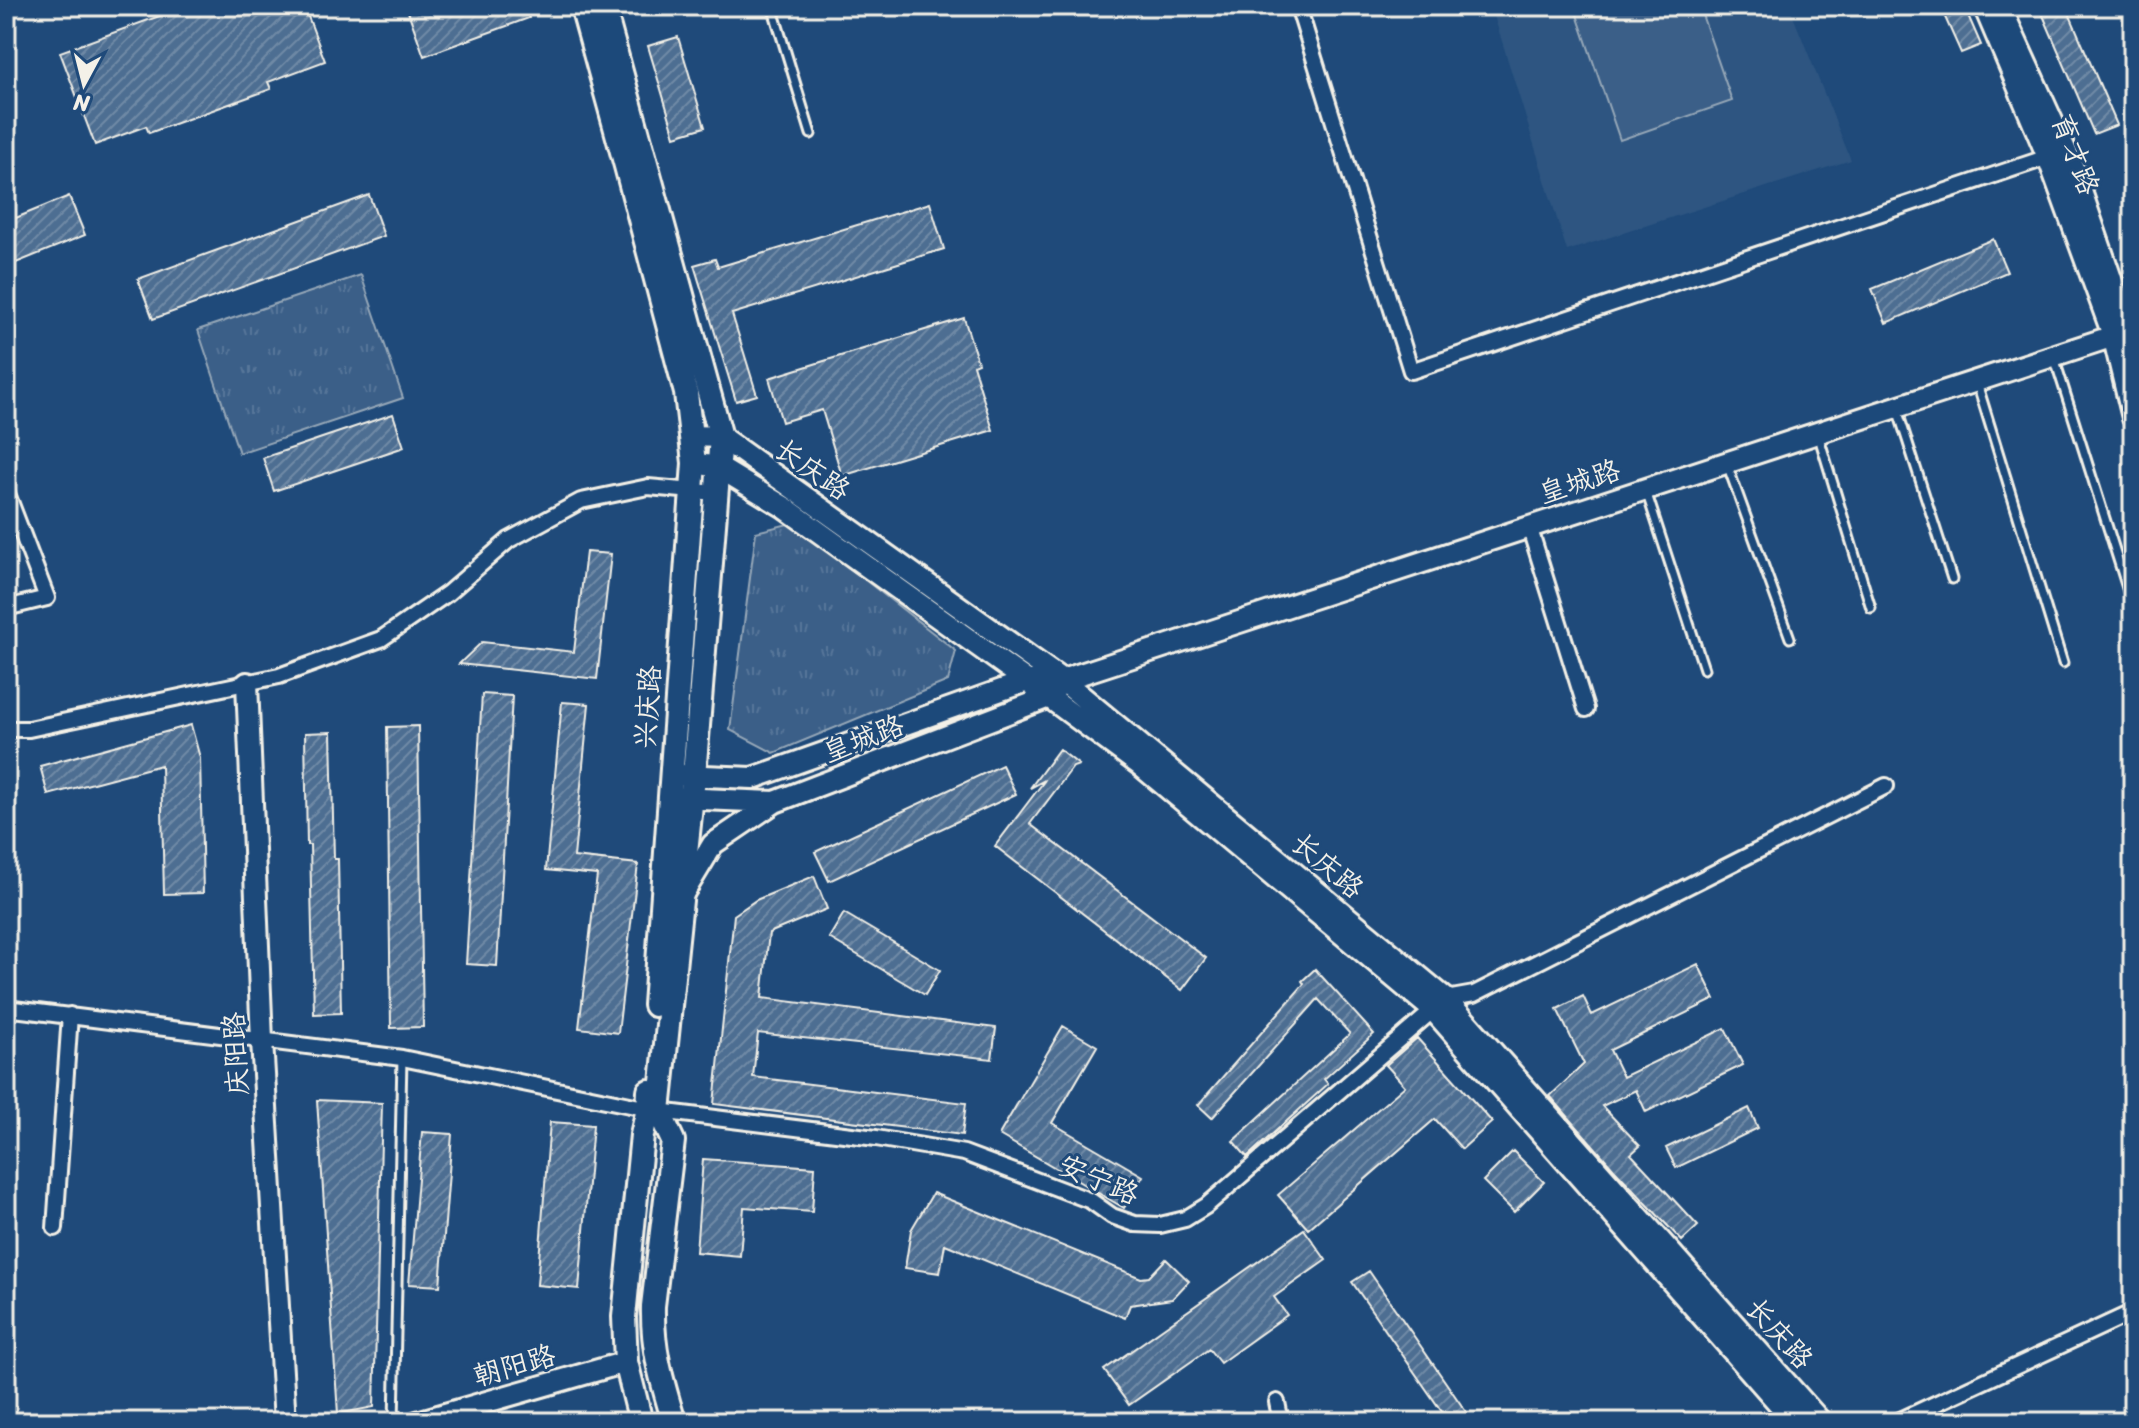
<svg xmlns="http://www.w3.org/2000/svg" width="2139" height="1428" viewBox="0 0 2139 1428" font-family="Sriracha,'LXGW WenKai TC',sans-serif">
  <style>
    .built { fill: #2d5581 }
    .grass { fill: #3a5f88; stroke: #97a8b8; stroke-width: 2 }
    .park { fill: url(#park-tufts); stroke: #97a8b8; stroke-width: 2 }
    .building { fill: url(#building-hatch); stroke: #f4f1e8; stroke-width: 2 }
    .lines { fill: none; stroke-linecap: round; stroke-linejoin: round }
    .lane-casing { stroke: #f4f1e8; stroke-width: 13 }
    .street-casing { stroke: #f4f1e8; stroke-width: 20 }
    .secondary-casing { stroke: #f4f1e8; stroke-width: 26 }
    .primary-casing { stroke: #f4f1e8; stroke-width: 28 }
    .lane { stroke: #1f4a7a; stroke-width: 7 }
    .street { stroke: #1f4a7a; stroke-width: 14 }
    .secondary { stroke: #1f4a7a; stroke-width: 20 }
    .primary { stroke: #1f4a7a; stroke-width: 22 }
    .labels { text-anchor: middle; stroke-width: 6; stroke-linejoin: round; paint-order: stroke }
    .street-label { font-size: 28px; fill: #f4f1e8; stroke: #1f4a7a }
  </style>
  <defs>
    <pattern id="park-tufts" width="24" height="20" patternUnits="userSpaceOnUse" patternTransform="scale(2)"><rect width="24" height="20" fill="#3a5f88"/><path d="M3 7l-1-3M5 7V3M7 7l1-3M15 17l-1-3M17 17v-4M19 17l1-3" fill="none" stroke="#577699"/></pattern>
    <pattern id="building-hatch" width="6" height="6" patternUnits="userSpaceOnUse" patternTransform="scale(2)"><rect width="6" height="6" fill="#4d6e92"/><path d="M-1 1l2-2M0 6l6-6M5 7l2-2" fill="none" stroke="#708aa6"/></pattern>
  </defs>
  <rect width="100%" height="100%" fill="#1f4a7a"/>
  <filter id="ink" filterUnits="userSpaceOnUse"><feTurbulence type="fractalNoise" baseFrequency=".0125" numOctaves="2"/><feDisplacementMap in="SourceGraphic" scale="16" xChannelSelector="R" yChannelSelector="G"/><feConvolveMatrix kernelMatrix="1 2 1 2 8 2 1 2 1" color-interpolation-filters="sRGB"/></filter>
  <g filter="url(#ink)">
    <path class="built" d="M1491 6H1789L1851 160 1567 251Z"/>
    <path class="grass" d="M1574 6H1699L1732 101 1620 140Z"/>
    <path class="park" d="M361 275 403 398 239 453 198 330Z
      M792 523 956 651 948 681 774 753 730 730 756 532Z"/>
    <path class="building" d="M187 6H304L325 61 268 82 271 89 149 133 146 126 95 145 60 52Z
      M406 6H525L529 18 424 56Z
      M1940 6H1964L1981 45 1961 53Z
      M2039 6H2066L2117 125 2094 134Z
      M678 37 705 127 675 136 648 46Z
      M369 195 384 236 153 319 138 279Z
      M69 196 85 235 6 267V222Z
      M930 203 944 249 732 314 757 395 736 401 694 265 715 259 718 267Z
      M1993 239 2007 272 1886 323 1872 289Z
      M964 318 978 363 973 365 993 430 842 476 822 410 782 422 769 378Z
      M393 414 404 447 274 491 263 458Z
      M586 552 611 554 597 679 459 664 482 642 574 652Z
      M482 694 512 696 497 966 466 964Z
      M562 702 589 704 574 857 638 864 618 1033 579 1028 597 875 546 870Z
      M191 725 200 758 203 893 164 894 161 765 48 795 40 766Z
      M418 726 423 1027 391 1028 387 727Z
      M331 732 334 859H338L341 1013 314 1014 310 845H307L305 733Z
      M1059 749 1079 765 1073 767 1030 824 1206 958 1182 990 995 846 1045 780 1030 788Z
      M1002 765 1016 794 829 881 815 852Z
      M814 876 827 909 769 933 762 998 996 1028 992 1059 758 1033 753 1077 966 1103 962 1135 714 1104 734 915 756 900Z
      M844 913 940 970 925 995 829 938Z
      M1698 964 1715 999 1610 1050 1623 1077 1725 1028 1743 1065 1646 1112 1636 1090 1602 1106 1640 1146 1631 1154 1698 1226 1682 1241 1614 1169 1550 1096 1584 1064 1557 1009 1583 996 1592 1015Z
      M1315 969 1374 1034 1324 1079 1328 1084 1247 1157 1233 1141 1350 1034 1318 999 1212 1118 1198 1105 1304 984 1302 981Z
      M1063 1026 1097 1046 1052 1123 1143 1176 1124 1208 999 1135Z
      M1417 1038 1492 1122 1462 1149 1435 1119 1308 1229 1278 1195 1405 1086 1386 1065Z
      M317 1100 382 1103 374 1407 338 1414Z
      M1749 1108 1758 1128 1676 1168 1666 1148Z
      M550 1122 593 1125 579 1289 537 1285Z
      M422 1132 452 1134 440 1286 409 1284Z
      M1513 1151 1544 1182 1514 1212 1483 1181Z
      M703 1159 815 1167 812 1212 744 1207 740 1256 696 1252Z
      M933 1193 1141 1278 1149 1277 1166 1259 1189 1281 1172 1299 1130 1305 1125 1318 945 1244 940 1273 905 1268 911 1230Z
      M1304 1229 1326 1260 1274 1297 1287 1315 1220 1363 1209 1349 1129 1405 1104 1370Z
      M1369 1271 1473 1422H1449L1352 1282Z"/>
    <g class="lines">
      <defs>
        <path id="lane" d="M772 6 811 134
          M2054 357 2133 607
          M1977 383 2063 663
          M1897 409 1952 579
          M1818 434 1871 608
          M1727 464 1790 638
          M1646 491 1704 669
          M394 1422 402 1058"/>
        <path id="street" d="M1298 6 1411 371 2048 157
          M6 491 47 598 6 608
          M1529 526 1586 709
          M6 729H29L279 676 381 639 448 593 509 540 581 501 648 487 716 493
          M6 1008 402 1058 659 1111 876 1138 964 1153 1091 1201 1112 1216 1135 1224 1160 1225 1185 1219 1206 1206 1446 999 1474 994 1886 786
          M55 1228 70 1015
          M1277 1402 1281 1422
          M1896 1422 2133 1312"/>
        <path id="secondary" d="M1984 6 2048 157 2113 335 2133 418
          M2000 6 2072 165 2119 302 2129 345
          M691 436 721 437 1062 680 1446 999 1821 1422
          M694 463 718 467 784 507 1027 681 1140 765 1433 1010 1795 1422
          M247 683 262 1041 285 1422
          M680 775 753 778 1027 681 1062 680 2126 332
          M678 798 775 802 1049 697 1055 690
          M681 897 713 844 775 802
          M417 1422 626 1362"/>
        <path id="primary" d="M582 6 626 166 686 393 694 463 655 1005
          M603 6 721 437 694 776 659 1111 673 1141 653 1306C652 1350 662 1381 674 1422
          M641 1422 626 1362 624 1317 642 1135 648 1109 649 1091"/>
      </defs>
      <use href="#lane" class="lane-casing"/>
      <use href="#street" class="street-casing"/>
      <use href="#secondary" class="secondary-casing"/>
      <use href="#primary" class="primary-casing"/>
      <use href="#lane" class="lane"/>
      <use href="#street" class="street"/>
      <use href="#secondary" class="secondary"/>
      <use href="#primary" class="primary"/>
    </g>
  </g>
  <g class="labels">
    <g class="street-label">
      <text transform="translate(2076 154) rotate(69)" y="10">育才路</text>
      <text transform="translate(813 469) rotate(35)" y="10">长庆路</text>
      <text transform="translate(1579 481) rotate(-18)" y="10">皇城路</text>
      <text transform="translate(647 707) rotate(-86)" y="10">兴庆路</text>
      <text transform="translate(863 738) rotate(-21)" y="10">皇城路</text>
      <text transform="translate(1328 865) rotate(40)" y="10">长庆路</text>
      <text transform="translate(235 1054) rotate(-93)" y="10">庆阳路</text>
      <text transform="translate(1099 1179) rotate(23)" y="10">安宁路</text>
      <text transform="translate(1780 1333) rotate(48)" y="10">长庆路</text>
      <text transform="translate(514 1365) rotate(-16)" y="10">朝阳路</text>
    </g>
  </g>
  <rect width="2139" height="1428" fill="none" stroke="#1f4a7a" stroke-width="32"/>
  <rect x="16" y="16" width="2107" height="1396" fill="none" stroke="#f4f1e8" stroke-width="3" filter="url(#ink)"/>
  <g transform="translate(84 84) rotate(187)" stroke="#1f4a7a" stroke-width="6" paint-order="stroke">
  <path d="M0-6L14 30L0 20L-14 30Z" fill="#f4f1e8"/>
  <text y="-12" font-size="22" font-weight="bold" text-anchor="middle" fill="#f4f1e8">N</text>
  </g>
</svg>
